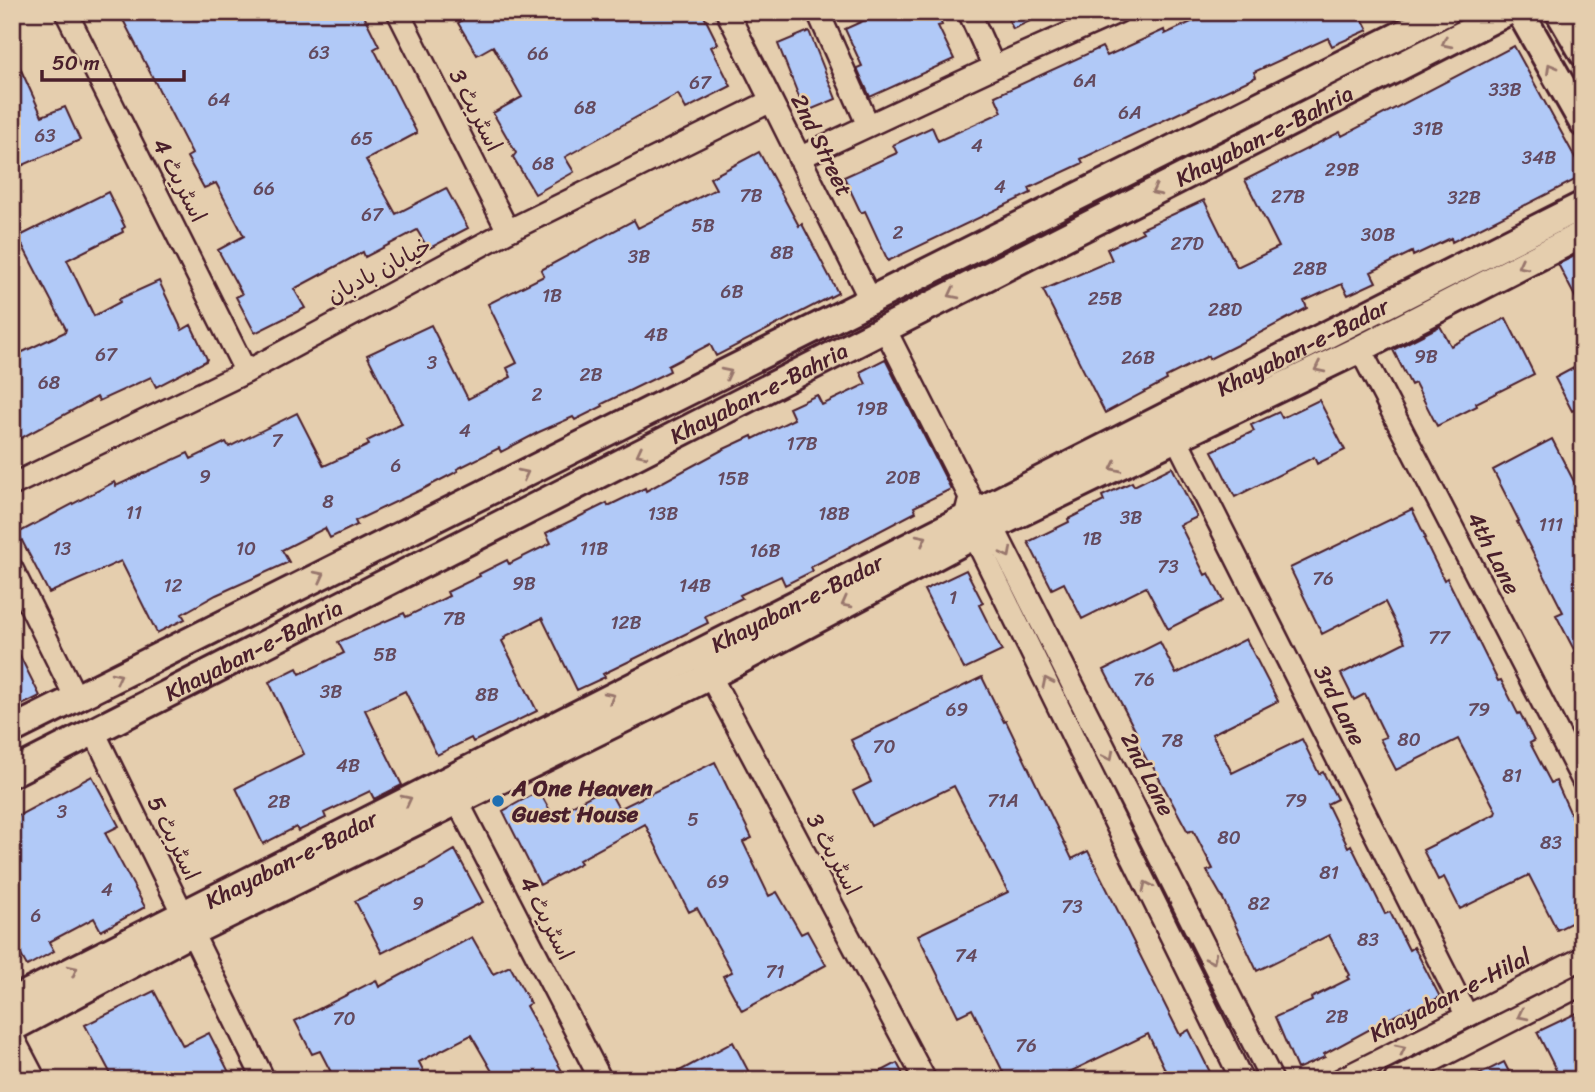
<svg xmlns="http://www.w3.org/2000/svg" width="1595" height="1092" viewBox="0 0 1595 1092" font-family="Sriracha,'Playpen Sans Arabic',sans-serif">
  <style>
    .building { fill: #b1c9f7; stroke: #4a1f2b; stroke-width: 2 }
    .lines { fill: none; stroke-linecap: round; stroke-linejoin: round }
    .minor-casing { stroke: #4a1f2b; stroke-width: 26 }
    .major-casing { stroke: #4a1f2b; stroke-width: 32 }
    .minor { stroke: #e5ceae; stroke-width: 21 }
    .major { stroke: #e5ceae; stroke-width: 26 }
    .oneway { stroke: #98766c }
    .poi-dot { fill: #1f6fb2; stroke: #e5ceae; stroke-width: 2.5 }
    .labels { text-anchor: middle; stroke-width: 5; stroke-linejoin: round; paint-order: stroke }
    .number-label { font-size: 19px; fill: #644a5e }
    .street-label { font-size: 23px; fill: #4a1f2b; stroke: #e5ceae }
    .poi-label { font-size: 23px; font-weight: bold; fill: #4a1f2b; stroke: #e5ceae; text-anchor: start }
  </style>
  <rect width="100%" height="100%" fill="#e5ceae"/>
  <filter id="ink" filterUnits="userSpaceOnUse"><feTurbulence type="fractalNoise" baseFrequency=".0143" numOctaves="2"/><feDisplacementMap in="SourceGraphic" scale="14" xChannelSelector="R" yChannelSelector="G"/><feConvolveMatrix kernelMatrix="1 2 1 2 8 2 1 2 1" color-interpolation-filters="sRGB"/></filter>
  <g filter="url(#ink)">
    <path class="building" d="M119 12H362L379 46 374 49 417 133 366 160 396 214 446 188 468 228 430 248 427 247 417 230 365 257 363 252 294 289 305 308 255 333 236 297 242 294 218 250 244 236 216 183 204 188 187 157 192 154Z
      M473 12H702L718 44 711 47 731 86 686 109 678 94 565 157 574 172 535 194 513 157 516 153 493 113 522 97 493 46 477 55 458 23 461 21 460 19Z
      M883 12H937L942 25 938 26 954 59 870 97 857 68 862 66 845 29Z
      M1005 12H1049L1013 29Z
      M1213 12H1359L1368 30 1332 46 1328 38 1254 72 1256 77 1081 159 1083 163 1029 188 1031 193 888 261 865 211 861 213 844 177 897 153 893 145 932 127 938 141 1002 112 995 96 1102 47 1107 56 1164 30 1165 34Z
      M809 31 836 99 805 112 778 44Z
      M1514 46 1583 172V176L1452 242 1451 238 1413 256 1412 252 1371 272 1376 282 1348 295 1342 284 1304 301 1307 308 1237 345 1209 359 1208 356 1166 377 1167 380 1105 413 1043 290 1112 260 1107 249 1143 232 1141 229 1204 200 1237 267 1279 247 1245 180 1340 132 1342 136Z
      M12 50 42 116 65 107 80 140 12 170Z
      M759 152 799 226 802 224 838 293 716 356 710 344 668 366 670 371 602 404 603 406 575 420 573 417 539 432 501 452 499 448 457 469 458 471 425 488 355 521 357 525 330 538 325 528 282 550 289 562 216 595 182 614 185 619 157 633 121 561 49 593 18 533 114 482 116 486 188 453 191 459 226 442 229 447 297 413 324 466 369 445 367 441 402 424 367 355 431 325 468 399 511 377 507 368 517 363 488 304 544 276 541 270 634 220 638 228 716 189 710 178Z
      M108 192 125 227 122 229 123 232 67 260 94 316 120 302 119 299 159 281 182 330 191 325 207 359 206 361 156 387 151 377 99 401 97 397 12 443V357L65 332 66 329 18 237Z
      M1583 252V312L1558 264Z
      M1506 318 1534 374 1476 403 1477 406 1437 426 1415 383 1411 385 1393 350 1440 326 1451 346Z
      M885 359 951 489 914 507 916 512 811 567 813 571 785 585 781 576 740 595 742 598 705 616 708 623 603 674 605 677 577 690 542 618 504 637 505 639 502 641 537 711 473 742 471 738 437 755 405 691 365 710 402 785 374 799 370 791 324 813 326 818 298 831 296 827 263 844 236 788 304 754 269 682 297 668 300 674 344 653 338 642 404 613 406 617 449 596 447 592 480 576 479 574 507 560 509 564 551 543 546 533 607 503 608 506 645 488 646 491 724 449 752 436 753 439 794 419 789 408 817 395 822 405 866 384 860 372Z
      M1583 363V406L1572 411 1555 378Z
      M1319 400 1345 450 1317 464 1314 457 1235 497 1212 451 1254 431 1251 425 1279 412 1282 418Z
      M1552 439 1583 499V667L1556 615 1563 612 1517 522 1519 521 1493 470Z
      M1172 467 1197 517 1180 525 1205 575 1209 573 1223 601 1168 629 1146 587 1082 619 1064 583 1052 589 1028 542 1069 522 1068 519 1104 501 1102 496 1132 482 1134 486Z
      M1412 509 1426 538 1424 539 1444 580 1447 578 1498 681 1501 680 1518 714 1520 713 1534 741 1530 743 1551 783 1556 781 1583 841V917L1557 930 1529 875 1460 909 1444 877 1438 880 1423 850 1495 814 1496 811 1458 739 1396 770 1380 739 1386 737 1365 694 1354 700 1341 674 1405 642 1385 602 1322 634 1290 568Z
      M966 570 983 603 979 605 1002 651 964 669 924 590Z
      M1246 639 1278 701 1212 734 1232 773 1302 739 1319 774 1323 772 1337 799 1327 804 1348 847 1351 845 1385 914 1390 912 1409 950 1414 947 1440 997 1413 1011 1411 1007 1324 1054 1325 1057 1297 1069 1275 1017 1312 1001 1311 998 1349 979 1347 977 1350 975 1329 935 1257 971 1223 899 1207 871 1213 869 1193 830 1188 832 1152 765 1150 766 1134 736 1137 734 1104 670 1160 642 1176 674Z
      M12 640 40 696 12 710Z
      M982 677 1004 722 1006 721 1072 859 1088 851 1180 1035 1189 1030 1214 1080H1170L1148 1034 1053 1080H1007L972 1009 958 1016 918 935 1008 892 954 786 871 826 853 791 871 782 851 740Z
      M715 762 752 838 743 842 769 896 777 892 801 934 807 931 826 965 742 1011 723 976 732 972 697 908 689 912 645 824 579 860 581 863 540 885 503 811 539 791 553 816 607 787 619 809Z
      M92 776 119 826 105 833 145 907 101 931 94 918 49 942 54 951 27 966 21 955 12 960V819Z
      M455 850 483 902 382 953 355 901 426 867Z
      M472 937 493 974 510 966 530 1003 526 1006 567 1080H497L471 1035 419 1062 428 1080H335L320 1051 312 1054 295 1021 376 980 379 987Z
      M154 991 183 1046 209 1033 233 1080H114L85 1025Z
      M1583 1010V1080H1561L1537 1032Z
      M733 1042 753 1080H663Z
      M1504 1062 1513 1080H1468Z
      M897 1063 906 1080H865Z"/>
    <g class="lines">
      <defs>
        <path id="minor" d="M66 12 246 372
          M398 12 508 231
          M727 12 871 301
          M818 12 868 125
          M969 12 994 67
          M799 158 994 67 1118 12
          M885 329 970 497 965 517 1242 1080
          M1360 349 1583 781
          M1170 426 1467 1016
          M12 485 246 372 508 231 771 101
          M986 513 1272 1080
          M12 569 76 698
          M704 664 925 1080
          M94 732 264 1080
          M451 789 601 1080
          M12 1036 35 1080
          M1340 1080 1583 958
          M1395 1080 1583 984"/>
        <g id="major">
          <path d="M1520 12 1583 123"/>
          <path d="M1559 12 1583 53"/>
          <path d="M12 730 1446 12"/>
          <path id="s1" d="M12 773 1507 12"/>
          <path id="s2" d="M12 1001 1583 205"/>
          <path d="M12 1028 190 933 710 676 975 535 1360 349 1583 234"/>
        </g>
      </defs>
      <use href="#minor" class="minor-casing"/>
      <use href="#major" class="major-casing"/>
      <use href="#minor" class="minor"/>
      <use href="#major" class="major"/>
    </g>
    <defs><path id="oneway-chevron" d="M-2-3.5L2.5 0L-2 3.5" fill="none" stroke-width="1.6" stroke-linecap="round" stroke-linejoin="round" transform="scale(1.75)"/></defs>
    <g class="oneway">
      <use href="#oneway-chevron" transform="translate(1446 43) rotate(153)"/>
      <use href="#oneway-chevron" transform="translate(1551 68) rotate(-120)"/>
      <use href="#oneway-chevron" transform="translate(1156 191) rotate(153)"/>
      <use href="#oneway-chevron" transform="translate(1522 265) rotate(153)"/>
      <use href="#oneway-chevron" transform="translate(953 294) rotate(153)"/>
      <use href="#oneway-chevron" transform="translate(1319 368) rotate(154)"/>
      <use href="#oneway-chevron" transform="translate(727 373) rotate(-27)"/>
      <use href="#oneway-chevron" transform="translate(641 453) rotate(153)"/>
      <use href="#oneway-chevron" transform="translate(1115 467) rotate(154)"/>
      <use href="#oneway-chevron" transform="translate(524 474) rotate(-27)"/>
      <use href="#oneway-chevron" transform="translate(922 539) rotate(-27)"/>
      <use href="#oneway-chevron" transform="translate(1007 553) rotate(63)"/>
      <use href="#oneway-chevron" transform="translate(320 576) rotate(-27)"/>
      <use href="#oneway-chevron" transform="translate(846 603) rotate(152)"/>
      <use href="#oneway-chevron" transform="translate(117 677) rotate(-27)"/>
      <use href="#oneway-chevron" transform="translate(1047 682) rotate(-116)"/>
      <use href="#oneway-chevron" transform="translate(610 697) rotate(-27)"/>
      <use href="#oneway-chevron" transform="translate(1109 756) rotate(63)"/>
      <use href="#oneway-chevron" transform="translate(407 800) rotate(-27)"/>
      <use href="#oneway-chevron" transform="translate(1147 886) rotate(-116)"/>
      <use href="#oneway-chevron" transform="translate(1212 959) rotate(63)"/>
      <use href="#oneway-chevron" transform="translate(73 970) rotate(-27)"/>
      <use href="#oneway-chevron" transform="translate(1522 1015) rotate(153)"/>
      <use href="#oneway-chevron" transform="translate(1401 1049) rotate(-27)"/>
    </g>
  </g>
  <circle class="poi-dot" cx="498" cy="801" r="7"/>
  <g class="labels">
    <g class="number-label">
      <text x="319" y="59">63</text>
      <text x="538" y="60">66</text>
      <text x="1085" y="87">6A</text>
      <text x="700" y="89">67</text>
      <text x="1505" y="96">33B</text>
      <text x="219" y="106">64</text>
      <text x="585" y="114">68</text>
      <text x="1130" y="119">6A</text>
      <text x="1428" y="135">31B</text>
      <text x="45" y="142">63</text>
      <text x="362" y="145">65</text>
      <text x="977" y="152">4</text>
      <text x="1539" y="164">34B</text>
      <text x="543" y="170">68</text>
      <text x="1342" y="176">29B</text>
      <text x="1000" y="193">4</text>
      <text x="264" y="195">66</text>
      <text x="751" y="202">7B</text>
      <text x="1288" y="203">27B</text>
      <text x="1464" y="204">32B</text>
      <text x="372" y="221">67</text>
      <text x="703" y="232">5B</text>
      <text x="898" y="239">2</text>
      <text x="1378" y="241">30B</text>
      <text x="1187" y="250">27D</text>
      <text x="782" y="259">8B</text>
      <text x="639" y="263">3B</text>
      <text x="1310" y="275">28B</text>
      <text x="732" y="298">6B</text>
      <text x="552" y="302">1B</text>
      <text x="1105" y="305">25B</text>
      <text x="1225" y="316">28D</text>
      <text x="656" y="341">4B</text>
      <text x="106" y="361">67</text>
      <text x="1426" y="363">9B</text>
      <text x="1138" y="364">26B</text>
      <text x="432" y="369">3</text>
      <text x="591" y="381">2B</text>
      <text x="49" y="389">68</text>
      <text x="537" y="401">2</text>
      <text x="872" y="415">19B</text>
      <text x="465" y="437">4</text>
      <text x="277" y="447">7</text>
      <text x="802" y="450">17B</text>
      <text x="396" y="472">6</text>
      <text x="205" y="483">9</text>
      <text x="903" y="484">20B</text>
      <text x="733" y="485">15B</text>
      <text x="328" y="508">8</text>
      <text x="134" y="519">11</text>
      <text x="663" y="520">13B</text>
      <text x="834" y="520">18B</text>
      <text x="1131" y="524">3B</text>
      <text x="1551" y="531">111</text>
      <text x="1092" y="545">1B</text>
      <text x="62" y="555">13</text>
      <text x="246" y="555">10</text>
      <text x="594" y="555">11B</text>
      <text x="765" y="557">16B</text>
      <text x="1168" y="573">73</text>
      <text x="1323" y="585">76</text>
      <text x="524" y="590">9B</text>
      <text x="173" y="592">12</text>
      <text x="695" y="592">14B</text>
      <text x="953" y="604">1</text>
      <text x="454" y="625">7B</text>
      <text x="626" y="629">12B</text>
      <text x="1439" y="644">77</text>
      <text x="385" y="661">5B</text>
      <text x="1144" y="686">76</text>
      <text x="331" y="698">3B</text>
      <text x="487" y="701">8B</text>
      <text x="957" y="716">69</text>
      <text x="1479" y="716">79</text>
      <text x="1409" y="746">80</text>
      <text x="1172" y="747">78</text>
      <text x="884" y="753">70</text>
      <text x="348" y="772">4B</text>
      <text x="1512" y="782">81</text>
      <text x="1003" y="807">71A</text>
      <text x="1296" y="807">79</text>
      <text x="279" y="808">2B</text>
      <text x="62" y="818">3</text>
      <text x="693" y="826">5</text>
      <text x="1229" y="844">80</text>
      <text x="1551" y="849">83</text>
      <text x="1329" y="879">81</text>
      <text x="718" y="888">69</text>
      <text x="107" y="896">4</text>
      <text x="418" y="910">9</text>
      <text x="1259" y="910">82</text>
      <text x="1072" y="913">73</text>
      <text x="36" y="922">6</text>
      <text x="1368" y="946">83</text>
      <text x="966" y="962">74</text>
      <text x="775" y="978">71</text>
      <text x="1337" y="1023">2B</text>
      <text x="344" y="1025">70</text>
      <text x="1026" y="1052">76</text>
    </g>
    <g class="street-label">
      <text transform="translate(476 110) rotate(63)" y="8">اسٹریٹ 3</text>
      <text dy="8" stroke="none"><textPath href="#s1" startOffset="1405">Khayaban-e-Bahria</textPath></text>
      <text transform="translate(822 145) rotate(64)" y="8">2nd Street</text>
      <text transform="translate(180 180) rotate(63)" y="8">اسٹریٹ 4</text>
      <text transform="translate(379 270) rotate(-28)" y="8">خیابان بادبان</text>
      <text dy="8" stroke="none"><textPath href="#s2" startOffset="1447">Khayaban-e-Badar</textPath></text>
      <text dy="8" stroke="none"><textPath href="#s1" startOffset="838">Khayaban-e-Bahria</textPath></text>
      <text transform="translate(1494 553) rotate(63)" y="8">4th Lane</text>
      <text dy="8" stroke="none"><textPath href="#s2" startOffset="880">Khayaban-e-Badar</textPath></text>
      <text dy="8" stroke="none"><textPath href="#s1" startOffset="271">Khayaban-e-Bahria</textPath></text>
      <text transform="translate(1340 705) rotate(63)" y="8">3rd Lane</text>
      <text transform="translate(1148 774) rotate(63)" y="8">2nd Lane</text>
      <text transform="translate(174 838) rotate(64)" y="8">اسٹریٹ 5</text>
      <text transform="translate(834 854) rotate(62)" y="8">اسٹریٹ 3</text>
      <text dy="8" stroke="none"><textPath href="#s2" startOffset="313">Khayaban-e-Badar</textPath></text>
      <text transform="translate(547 918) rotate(63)" y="8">اسٹریٹ 4</text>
      <text transform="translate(1450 995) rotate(-27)" y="8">Khayaban-e-Hilal</text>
    </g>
    <g class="poi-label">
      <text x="512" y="796">A One Heaven<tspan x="512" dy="26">Guest House</tspan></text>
    </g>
  </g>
  <rect width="1595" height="1092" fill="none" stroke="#e5ceae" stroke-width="42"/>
  <rect x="21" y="21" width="1553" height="1050" fill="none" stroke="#4a1f2b" stroke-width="2.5" filter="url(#ink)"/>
  <path d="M42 70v10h142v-10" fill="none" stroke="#4a1f2b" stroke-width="3.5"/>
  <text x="52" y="70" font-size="21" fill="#4a1f2b" stroke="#e5ceae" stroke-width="5" paint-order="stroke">50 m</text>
</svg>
